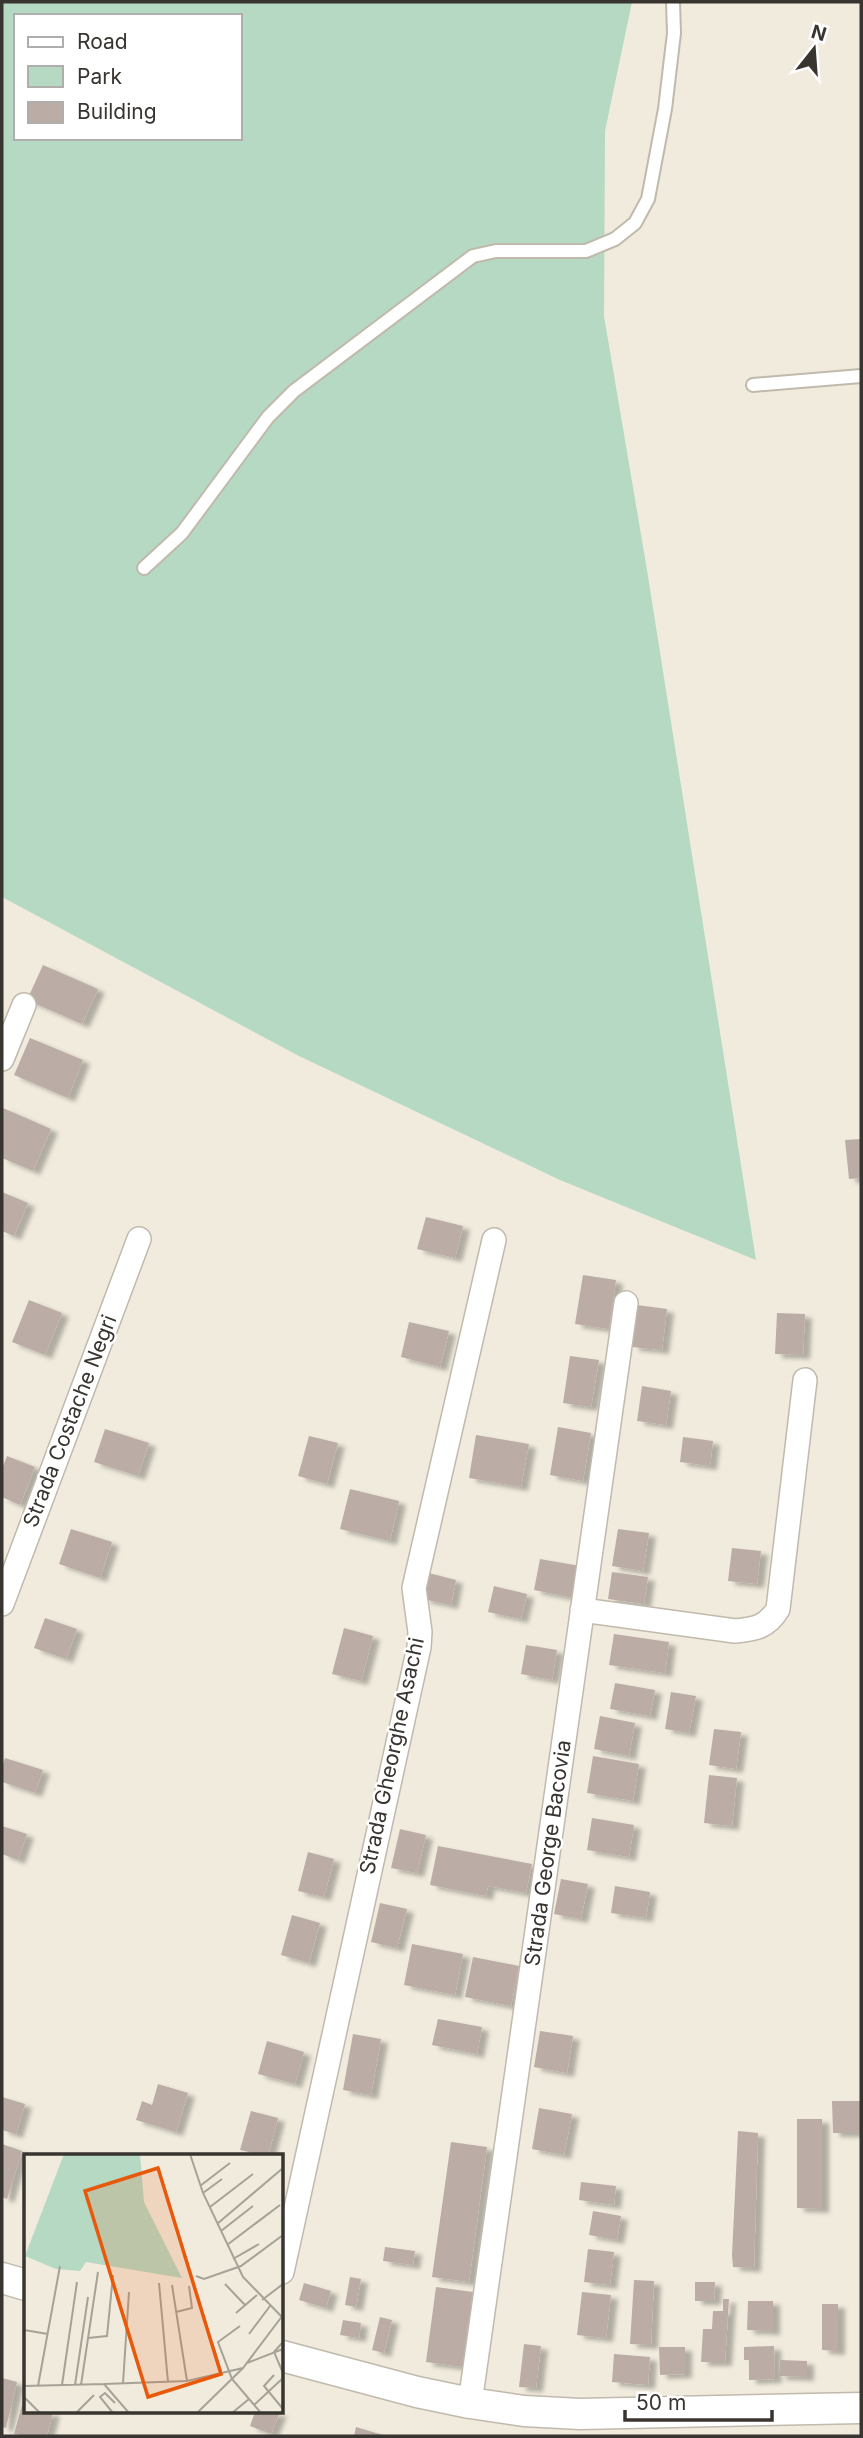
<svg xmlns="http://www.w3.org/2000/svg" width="863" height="2438" viewBox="0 0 863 2438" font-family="Inter,sans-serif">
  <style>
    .green { fill: #b6d9c4; fill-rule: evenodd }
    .building { fill: #bbada5; filter: url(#shadow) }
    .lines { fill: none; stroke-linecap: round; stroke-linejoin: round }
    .service-casing { stroke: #c0baad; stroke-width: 16 }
    .minor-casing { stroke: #c0baad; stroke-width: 26 }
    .tertiary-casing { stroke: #c0baad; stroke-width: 33 }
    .service { stroke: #fff; stroke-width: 12 }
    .minor { stroke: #fff; stroke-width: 23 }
    .tertiary { stroke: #fff; stroke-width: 30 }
    .labels { text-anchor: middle; stroke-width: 5; stroke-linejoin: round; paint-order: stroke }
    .street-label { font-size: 21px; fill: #383530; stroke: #fff }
    .inset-road { fill: none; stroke: #a6a297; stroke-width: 2 }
    .view { fill: #e8590c; fill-opacity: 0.15; stroke: #e8590c; stroke-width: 3.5 }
    .inset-edge { fill: none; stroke: #383530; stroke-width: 3.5 }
  </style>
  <defs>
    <filter id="shadow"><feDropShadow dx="7" dy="4" stdDeviation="2" flood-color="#0004"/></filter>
  </defs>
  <rect width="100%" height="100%" fill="#f0ebdc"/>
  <path class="green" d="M2 2H632L605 131 604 316 647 570 756 1260 560 1180 299 1056 2 897ZM16 16H240V138H16Z"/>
  <path class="building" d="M43 965 98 989 82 1024 27 1000Z
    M30 1038 83 1060 68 1098 14 1075Z
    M3 1108 51 1129 33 1171 2 1158Z
    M861 1139V1178L849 1179 845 1140Z
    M2 1192 28 1203 14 1236 2 1231Z
    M426 1217 463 1226 455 1258 417 1249Z
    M583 1275 616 1280 609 1329 575 1324Z
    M29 1300 62 1313 45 1355 12 1342Z
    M637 1305 667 1309 662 1350 632 1347Z
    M777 1313 805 1314 803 1355 775 1354Z
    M409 1322 449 1331 440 1367 401 1357Z
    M570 1356 599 1360 591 1407 563 1403Z
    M642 1386 671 1391 666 1425 637 1421Z
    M558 1427 591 1433 583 1481 550 1475Z
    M105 1429 149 1443 138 1476 94 1462Z
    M476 1435 529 1444 521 1487 469 1478Z
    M309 1436 338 1443 327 1484 298 1476Z
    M683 1437 713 1441 710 1466 680 1462Z
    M7 1456 35 1467 20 1505 2 1497V1469Z
    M350 1489 399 1501 390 1541 340 1529Z
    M71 1529 112 1542 100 1578 59 1564Z
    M618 1529 649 1533 643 1571 612 1566Z
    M732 1548 761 1551 757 1584 728 1581Z
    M540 1559 580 1566 574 1598 534 1590Z
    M612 1572 648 1577 644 1604 608 1599Z
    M429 1573 456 1580 451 1605 423 1599Z
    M494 1586 527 1594 521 1619 488 1612Z
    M45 1618 77 1629 66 1659 34 1648Z
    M344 1628 373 1636 361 1681 332 1674Z
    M614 1634 669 1642 665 1673 609 1665Z
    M526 1645 557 1650 552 1680 521 1674Z
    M615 1683 655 1690 650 1716 610 1709Z
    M671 1692 696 1696 689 1733 665 1729Z
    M600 1716 635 1723 629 1756 594 1749Z
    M714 1729 741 1732 736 1769 709 1765Z
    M593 1756 639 1764 633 1801 587 1793Z
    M5 1758 43 1770 35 1793 2 1782V1767Z
    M709 1775 737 1778 732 1826 704 1823Z
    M592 1818 634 1825 629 1857 587 1850Z
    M2 1826 27 1834 18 1860 2 1854Z
    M400 1829 426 1835 417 1873 391 1868Z
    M438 1846 532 1864 526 1893 488 1886 486 1896 430 1885Z
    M308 1852 334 1859 324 1897 298 1891Z
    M561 1879 588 1884 581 1919 554 1914Z
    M615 1886 650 1892 646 1918 611 1913Z
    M380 1903 407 1909 397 1948 371 1942Z
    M292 1915 320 1923 309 1963 281 1955Z
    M412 1944 463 1954 455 1995 404 1985Z
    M473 1957 519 1966 511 2006 465 1997Z
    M438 2019 482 2027 477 2054 432 2045Z
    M540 2031 573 2036 567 2073 534 2067Z
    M353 2034 381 2039 371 2095 343 2090Z
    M267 2041 304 2052 295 2084 258 2074Z
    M158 2084 188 2093 176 2132 136 2120 142 2101 152 2105Z
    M2 2097 25 2104 16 2134 2 2130Z
    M832 2101H861V2133H833Z
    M539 2108 572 2114 564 2155 532 2149Z
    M251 2111 278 2118 268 2156 240 2150Z
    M797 2119H822V2209L797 2208Z
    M738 2131 758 2133 754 2268 733 2267 732 2255Z
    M451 2142 487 2147 469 2282 432 2277Z
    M2 2144 22 2151 7 2199 2 2197Z
    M581 2182 616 2186 614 2205 579 2200Z
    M593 2211 621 2216 617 2240 589 2235Z
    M385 2247 415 2251 413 2265 383 2261Z
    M588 2249 614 2252 610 2285 584 2282Z
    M350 2277 361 2279 356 2307 345 2305Z
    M634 2280 654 2281 651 2345 630 2344Z
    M695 2282H715L714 2301H695Z
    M304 2283 331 2291 326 2308 299 2300Z
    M436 2287 473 2292 463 2367 426 2362Z
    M582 2292 611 2295 606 2338 577 2335Z
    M723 2299H729L725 2362H701L703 2329H712L713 2311H723Z
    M748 2301H773V2331L747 2330Z
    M822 2304H838V2351L822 2350Z
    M380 2317 392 2320 384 2353 372 2350Z
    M343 2320 361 2323 359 2338 340 2335Z
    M524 2344 541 2346 536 2388 519 2387Z
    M774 2346 775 2379 749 2380V2360H744V2347Z
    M659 2347H685V2374L660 2375Z
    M614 2354 650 2357 648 2385 612 2382Z
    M780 2360 807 2361V2377L779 2376Z
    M2 2378 17 2382 6 2428 2 2427Z
    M23 2401 26 2402V2412H53L47 2436H24L14 2434Z
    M255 2412H280L271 2434 250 2426Z
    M356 2427 386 2436H354Z"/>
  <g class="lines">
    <defs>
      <path id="service" d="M753 385 861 376
        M144 568 182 533 268 417 294 391 473 256 496 251H586L615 239 635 223 648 199 665 109 674 33 673 2"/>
      <path id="minor" d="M2 1059 24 1005
        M2 1604 139 1239
        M582 1610 735 1631C756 1629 767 1627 778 1609L805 1380
        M282 2272 419 1647 420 1632 414 1588 494 1240
        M470 2403 626 1303"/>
      <path id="tertiary" d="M2 2278 26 2285
        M282 2356 417 2392 470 2403 524 2411 580 2414 861 2408"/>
    </defs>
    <use href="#service" class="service-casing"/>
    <use href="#minor" class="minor-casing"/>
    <use href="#tertiary" class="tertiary-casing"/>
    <use href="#service" class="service"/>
    <use href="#minor" class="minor"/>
    <use href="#tertiary" class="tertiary"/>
  </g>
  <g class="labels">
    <g class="street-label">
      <text transform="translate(70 1421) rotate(-69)" y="7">Strada Costache Negri</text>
      <text transform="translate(392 1756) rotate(-78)" y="7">Strada Gheorghe Asachi</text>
      <text transform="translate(548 1853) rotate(-82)" y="7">Strada George Bacovia</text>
    </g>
  </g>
  <g transform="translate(24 2154)">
    <rect width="259" height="259" fill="#f0ebdc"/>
    <path d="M40 0H116L120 48 158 124 62 108 56 117 32 115 1 102Z" fill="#b6d9c4"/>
    <path class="inset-road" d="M166 0 179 39 219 123 258 163M176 32 206 9M179 39 198 25M186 53 229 20M193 70 259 14M197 77 229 52M203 91 256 51M209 105 235 90M172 122 180 125 217 112 259 81M135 129 144 228M201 130 221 151M148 131 163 227M238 146 259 130M152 158 168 154 165 132M212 159 233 141M216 172 194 188 208 225 237 259M0 176 24 180M225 180 246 152M64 184 83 182 89 121M188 188 197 217M259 188 250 198 259 219M223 209 259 195M250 221 240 232 259 255M99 229 105 138M80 230 163 227 219 214M38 231 53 128M51 231 64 143M57 231 74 118M0 232 80 230 105 259M14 232 36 112M0 243 16 259M230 251 259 224M52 259 70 241M89 259 76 243 81 239 91 249M173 259 219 214 259 161M208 259 225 245"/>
    <path class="view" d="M134 14 197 220 124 243 61 37Z"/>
    <rect width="259" height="259" class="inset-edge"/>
  </g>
  <rect width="863" height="2438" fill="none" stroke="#383530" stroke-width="7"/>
  <rect x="14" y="14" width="228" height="126" fill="#ffffff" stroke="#afaeac" stroke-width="2"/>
  <rect x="28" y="37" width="35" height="10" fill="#ffffff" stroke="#afaeac" stroke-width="2"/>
  <text x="77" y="49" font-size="21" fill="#383530">Road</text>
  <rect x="28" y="66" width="35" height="21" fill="#b6d9c4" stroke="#afaeac" stroke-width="2"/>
  <text x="77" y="84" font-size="21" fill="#383530">Park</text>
  <rect x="28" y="102" width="35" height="21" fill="#bbada5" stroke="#afaeac" stroke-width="2"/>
  <text x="77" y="119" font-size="21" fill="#383530">Building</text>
  <g transform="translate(814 49) rotate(17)" stroke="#ffffff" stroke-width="5" paint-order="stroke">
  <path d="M0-5L12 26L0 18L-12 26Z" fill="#383530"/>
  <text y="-10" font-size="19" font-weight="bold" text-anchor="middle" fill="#383530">N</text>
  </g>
  <path d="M625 2410v10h147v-10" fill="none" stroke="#383530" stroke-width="3.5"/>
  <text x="636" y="2410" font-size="21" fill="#383530" stroke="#ffffff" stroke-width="5" paint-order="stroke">50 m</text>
</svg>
